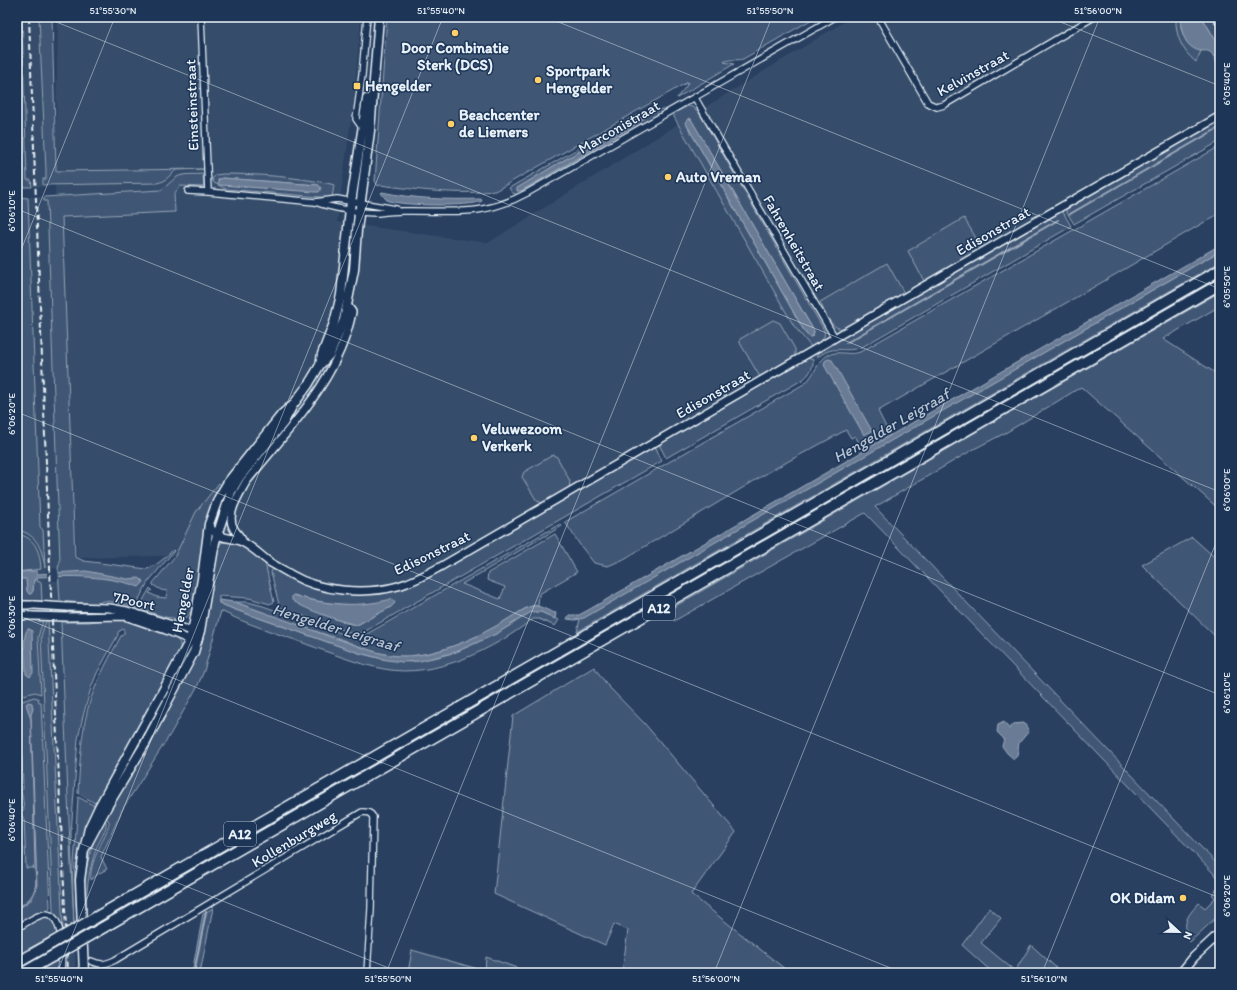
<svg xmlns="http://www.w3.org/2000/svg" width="1237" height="990" viewBox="0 0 1237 990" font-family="Itim,sans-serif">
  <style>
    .built { fill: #364d6b }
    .green { fill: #415774; stroke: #94a4b6; fill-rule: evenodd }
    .water { fill: #6b7c95; stroke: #9dabbd }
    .pier { fill: #294061 }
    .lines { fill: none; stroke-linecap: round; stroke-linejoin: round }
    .stream { stroke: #9dabbd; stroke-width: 2 }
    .minor-casing { stroke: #e8f1f8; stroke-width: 8 }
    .tertiary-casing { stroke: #e8f1f8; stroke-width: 10 }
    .secondary-casing { stroke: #e8f1f8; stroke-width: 11 }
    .motorway-casing { stroke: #e8f1f8; stroke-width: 13 }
    .minor { stroke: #1d3557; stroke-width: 5.5 }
    .tertiary { stroke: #1d3557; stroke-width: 7 }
    .secondary { stroke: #1d3557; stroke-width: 8 }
    .motorway { stroke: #1d3557; stroke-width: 10 }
    .rail { stroke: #e8f1f8; stroke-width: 2; stroke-dasharray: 6 3; stroke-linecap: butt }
    .tertiary-bridge-casing { stroke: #e8f1f8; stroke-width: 10; stroke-linecap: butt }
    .motorway-bridge-casing { stroke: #e8f1f8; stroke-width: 13; stroke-linecap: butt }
    .tertiary-bridge { stroke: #1d3557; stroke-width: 7 }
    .motorway-bridge { stroke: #1d3557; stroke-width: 10 }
    .ticks { fill: none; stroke: #e8f1f8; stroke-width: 1; stroke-opacity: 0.45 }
    .poi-dot { fill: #ffd166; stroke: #1d3557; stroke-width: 1.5 }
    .labels { text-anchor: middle; stroke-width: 3; stroke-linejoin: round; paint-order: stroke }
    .shield { fill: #1d3557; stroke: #abb9c8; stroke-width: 1 }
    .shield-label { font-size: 14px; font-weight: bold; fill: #e8f1f8 }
    .poi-label { font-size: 15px; font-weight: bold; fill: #e8f1f8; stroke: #1d3557; text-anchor: start }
    .street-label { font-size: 15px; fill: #e8f1f8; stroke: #1d3557 }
    .water-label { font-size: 16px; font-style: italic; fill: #b6c2d0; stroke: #1d3557 }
    .neatline { fill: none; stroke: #e8f1f8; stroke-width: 1.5 }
    .ticks-label { font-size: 10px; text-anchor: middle; fill: #e8f1f8 }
  </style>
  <rect width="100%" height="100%" fill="#294061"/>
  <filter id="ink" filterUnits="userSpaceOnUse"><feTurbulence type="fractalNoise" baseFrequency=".025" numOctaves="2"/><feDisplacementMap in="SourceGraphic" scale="8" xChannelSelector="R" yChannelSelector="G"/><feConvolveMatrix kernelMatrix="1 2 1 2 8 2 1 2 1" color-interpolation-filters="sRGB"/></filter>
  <g filter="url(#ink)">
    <path class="built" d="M17 17H39L46 171V179H43V187H32L31 181H17Z
      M58 17H361L354 98 337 222 488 243 691 116 852 17H1220V127L457 567 390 604 298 591 238 559 198 555 77 558 55 193Z
      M17 197H44V201H47L60 562 58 568 46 569 47 581H59L60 601H46L48 621 61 622 70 846 74 924 62 931 54 885 17 909Z
      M75 950V973H63L64 956Z"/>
    <path class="green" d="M18 17H22L27 180H31L32 187H17Z
      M39 17H52L56 171 203 169 176 170 164 181 157 183 43 185V179H46V171Z
      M387 17H816L743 59C736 61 731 58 724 62L734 64 677 98C680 92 686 89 688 82L495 191C456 195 418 190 380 185L378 186 375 181Z
      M1176 17H1180C1181 35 1185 43 1201 51L1196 62C1182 51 1175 35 1176 17Z
      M1202 17H1212L1220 32V48Z
      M688 106 692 107 698 111 824 330C826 340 820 343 812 348L794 326 674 117V113ZM690 118 814 331 813 336 810 337 806 334 685 122Z
      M662 109 666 110 532 187C524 192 515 200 509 188L630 119 638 115ZM637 119 633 126 521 191 528 182 557 164Z
      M1220 121V141L1074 224 1066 211 1067 209Z
      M1220 146V213L1099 284 878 411 890 435 864 451 855 436 851 438 846 430 774 469 624 559 608 566 594 563 580 545 565 522 804 384C816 375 818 355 835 353 843 352 851 355 860 352Z
      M203 174 204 187 180 186 174 194 175 212 62 217 75 557 84 561 147 569C155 567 167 556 173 550L174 551 148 582 138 601 142 602 150 588 152 590 149 593 157 597 166 598 167 591 161 590 153 585V583L175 556 196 512 219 483 222 486 193 609 187 617 180 619 165 617 128 605 115 602 103 601 96 604 60 601 58 568 60 562 47 201H44V197L161 190C167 186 171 181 177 177 184 173 195 175 203 174Z
      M223 174C259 174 296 177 331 184L334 185 332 198 226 189 214 183 212 179 216 175ZM222 178 318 185 321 189 218 180Z
      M17 197 28 198 40 527 43 530 45 568C42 550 38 534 17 530Z
      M1061 212H1063L1071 226 1070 227 862 347C846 354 834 344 819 356H817V353Z
      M964 218 982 248 924 281 908 251Z
      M1220 251V262L577 632 580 619Z
      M887 263 904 293 844 328C831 331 825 312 820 302Z
      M1220 292V306L1163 339 1220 376V510L1081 387 1007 432 974 449 875 507 1220 867V880L865 513 674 621 667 611 976 432Z
      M773 320 780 323 795 349V354L793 357 760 377 740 343V339Z
      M808 358 813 360C814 368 808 376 802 380L666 458 659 444Z
      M655 446 662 461 362 633H351L281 608 279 605 271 572 273 569 292 578 345 593 429 577ZM294 595C315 602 339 605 361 605 373 604 384 602 395 603L391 607 357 625 346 623 307 608Z
      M553 455 557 457 570 481 569 488 543 503 537 501 522 477 524 472Z
      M560 524 562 526 462 584 500 599 505 587 487 580 488 573 555 534 577 572 539 594 538 606C528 604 519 613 511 618 480 636 444 654 407 656 384 658 357 645 338 638 327 635 315 631 303 627V625L302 627 235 602H248L263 606 349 636 354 638 363 636 381 626Z
      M17 534C36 537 40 553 41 569L17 572Z
      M1192 537 1220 562V641L1142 565Z
      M228 541 239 544 250 551 265 563 274 602 270 604 249 598 219 596V603L233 609 359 653 382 659 411 662 438 657 456 652 498 633 531 612H541L559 620 555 626 539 619H533C494 649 435 679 384 669 357 664 331 653 306 644 277 633 248 625 221 611L204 671 197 687 171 733 122 810 101 857 107 869 98 874 91 880C89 861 104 842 109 824V821L105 817 187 671 218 546 221 543Z
      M27 578V591L31 592 33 591 34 580 37 579 38 582H41L42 601 17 600V579Z
      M112 619 132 620 173 635 180 643V652L98 805 78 793C80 761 81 728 91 698 99 676 110 656 121 636L124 634V631L123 629 118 632V635L97 673 91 688 83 716 78 739 71 833 74 924 70 846 61 622H89Z
      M17 620 43 621 38 637 41 694 35 692 20 696 19 639 17 638Z
      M46 621H48L63 930 61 931 60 922 53 913V910L41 636Z
      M594 667 608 686 645 724 736 832 691 894 692 895 790 973H622L628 930 614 924 605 945 494 894 513 716Z
      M34 697 38 698 39 702H41L50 907 48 910 39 912 17 925V909C38 895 36 892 36 868H26L24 818H23L21 813H19V811L24 810C23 803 23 798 21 791L17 793 23 789 20 703H17Z
      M78 797 97 807C92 820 85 832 81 845 73 869 77 897 78 922H77L74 864Z
      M103 819 106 821C108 829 99 841 96 849 88 872 86 893 86 917L84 918C83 877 86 857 103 819Z
      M1220 886V914L1190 942C1187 939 1187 935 1186 931 1184 918 1191 912 1199 903L1205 908 1215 898 1212 894Z
      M213 908 200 973H192L203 914Z
      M989 908 1001 918 981 943 1015 971 1031 945 1062 973H993L962 945Z
      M44 916 52 919 58 933 17 955V930L38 918Z
      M412 950 485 971 486 957 531 973H408Z
      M59 958V973H36Z"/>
    <path class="water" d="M1180 17H1202L1220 48V69C1217 64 1214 55 1210 52 1207 50 1204 51 1200 51 1184 47 1181 31 1180 17Z
      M644 116 645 118 633 126 521 191H517V188L557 164 637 119Z
      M689 119H691L814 331 813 336 810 337 806 334 685 122Z
      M222 178 319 185 321 189 319 192H315L220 185 218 184V180Z
      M382 192C415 199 448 200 481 199L482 201C472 207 398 206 387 200 385 199 383 195 381 193Z
      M1220 245V251L584 618 575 620 567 619 569 615H579L590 609Z
      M828 359 832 360 872 431 864 435 824 365 825 361Z
      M37 571V574L86 571 127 579 139 578 142 580 143 583 139 587C107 575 71 576 37 577V579L34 580 33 591 31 594H29L27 591 26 579H17V572Z
      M293 595C324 605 360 608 391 599L393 600 395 603 391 607 357 625C340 621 305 610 292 600V596Z
      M219 600 235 602 302 626V625L304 627 336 639 338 638V639C359 646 383 657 406 656 437 655 469 641 496 626 504 622 525 607 533 606 541 605 549 612 556 613L555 619 541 612H531L498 633 456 652 420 661 402 662 387 660 359 653 233 609 219 603Z
      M28 629H30L32 631 33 673 30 677 26 674C26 663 21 636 28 629Z
      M28 702 32 703 33 709 31 715 37 887 32 899 17 910V908C29 901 36 894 36 879 35 874 36 871 33 867L35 864 31 720 26 704Z
      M1004 722 1009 729 1013 724 1024 723 1029 731 1019 743 1017 756 1014 759 1007 753 1002 746 1004 739 997 732 998 725Z"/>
    <path class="pier" d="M58 570 59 579H47V571Z"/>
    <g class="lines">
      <path class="stream" d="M17 31H22
        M1070 214 1220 127
        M846 343 1058 220
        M194 973 206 912"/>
      <defs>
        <path id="minor" d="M878 17 928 103 937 107 944 105 1094 17
          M1216 17 1220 24
          M695 98 835 338
          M363 129 356 119 362 75 367 17
          M188 191 208 192 201 17
          M208 192 315 202C332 208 360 213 378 213 386 212 394 211 403 211 452 210 481 218 527 193L835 17
          M315 202 337 199 396 209
          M17 928C25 924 36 915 45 914 65 913 62 960 61 973
          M91 961C100 965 105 965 115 960L362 812C367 812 370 812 373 817L371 909 367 973"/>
        <path id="tertiary" d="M209 524C216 542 231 535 244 543 254 548 262 557 271 563 278 567 285 571 292 575 321 592 366 595 398 586 413 582 427 574 440 567L1005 239 1220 116
          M243 542C241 537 237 534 234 529 225 515 239 495 246 482 287 430 339 380 352 312L347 305
          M17 605H34
          M17 615 32 616
          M67 617 125 616 166 630 190 640 198 639 192 631 127 611 110 608 67 607"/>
        <path id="secondary" d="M320 365 322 354 334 323 341 295 350 209 367 99
          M84 850 107 807 145 744 194 652 200 631 215 542 231 492 239 478 284 422 293 405 308 385 320 365 330 354 344 320 354 270 357 230 370 131 379 17
          M84 973 80 880 84 850 89 828 99 807 165 687 190 640 195 618 202 579 209 524 218 499 228 482 282 414 289 408
          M1181 973 1194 957 1220 933"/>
        <path id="motorway" d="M95 918 1220 270
          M97 931 1220 284
          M17 963 52 943
          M23 973 53 956"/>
      </defs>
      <use href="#minor" class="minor-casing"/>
      <use href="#tertiary" class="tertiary-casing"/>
      <use href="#secondary" class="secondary-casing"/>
      <use href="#motorway" class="motorway-casing"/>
      <use href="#minor" class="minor"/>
      <use href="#tertiary" class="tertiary"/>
      <use href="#secondary" class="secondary"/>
      <use href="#motorway" class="motorway"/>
      <path class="rail" d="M29 17 54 673 68 973"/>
      <defs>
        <path id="tertiary-bridge" d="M34 605 67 607
          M32 616 67 617"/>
        <path id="motorway-bridge" d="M52 943 95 918
          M53 956 97 931"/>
      </defs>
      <use href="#tertiary-bridge" class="tertiary-bridge-casing"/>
      <use href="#motorway-bridge" class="motorway-bridge-casing"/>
      <use href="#tertiary-bridge" class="tertiary-bridge"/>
      <use href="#motorway-bridge" class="motorway-bridge"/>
    </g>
  </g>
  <path class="ticks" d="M44 17 1220 492M546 17 1220 289M1048 17 1220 86M17 209 1220 695M17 260 115 17M17 412 1220 898M17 615 903 973M17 818 401 973M57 973 443 17M386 973 772 17M714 973 1100 17M1042 973 1220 533"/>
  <g class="poi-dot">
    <circle cx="455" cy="33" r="4"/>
    <circle cx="538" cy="80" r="4"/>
    <rect x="353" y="82" width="8" height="8" rx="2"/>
    <circle cx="451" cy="124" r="4"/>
    <circle cx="668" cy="177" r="4"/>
    <circle cx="474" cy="438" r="4"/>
    <circle cx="1183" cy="898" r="4"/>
  </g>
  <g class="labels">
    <g class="shield">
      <rect x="643" y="596" width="32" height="24" rx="3"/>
      <rect x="224" y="822" width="32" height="24" rx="3"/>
    </g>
    <g class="shield-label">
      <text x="659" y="613">A12</text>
      <text x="240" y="839">A12</text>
    </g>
    <g class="poi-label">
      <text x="455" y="53" text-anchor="middle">Door Combinatie<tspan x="455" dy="17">Sterk (DCS)</tspan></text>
      <text x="546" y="76">Sportpark<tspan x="546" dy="17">Hengelder</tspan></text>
      <text x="365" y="91">Hengelder</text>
      <text x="459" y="120">Beachcenter<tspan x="459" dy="17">de Liemers</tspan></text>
      <text x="676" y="182">Auto Vreman</text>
      <text x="482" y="434">Veluwezoom<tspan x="482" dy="17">Verkerk</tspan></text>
      <text x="1175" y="903" text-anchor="end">OK Didam</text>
    </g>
    <g class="street-label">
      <text transform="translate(973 73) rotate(-29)" y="5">Kelvinstraat</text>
      <text transform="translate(192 105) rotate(-92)" y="5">Einsteinstraat</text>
      <text transform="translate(619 127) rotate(-30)" y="5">Marconistraat</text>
      <text transform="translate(993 231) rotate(-30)" y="5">Edisonstraat</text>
      <text transform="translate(794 243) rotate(60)" y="5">Fahrenheitstraat</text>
      <text transform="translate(713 394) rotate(-30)" y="5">Edisonstraat</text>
      <text transform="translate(432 553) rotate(-26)" y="5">Edisonstraat</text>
      <text transform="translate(183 600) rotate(-79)" y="5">Hengelder</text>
      <text transform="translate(134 601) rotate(12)" y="5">7Poort</text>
      <text transform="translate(294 839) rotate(-31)" y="5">Kollenburgweg</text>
    </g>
    <g class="water-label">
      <text transform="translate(891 425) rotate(-30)" y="6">Hengelder Leigraaf</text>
      <text transform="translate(336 627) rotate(17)" y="6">Hengelder Leigraaf</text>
    </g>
  </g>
  <rect width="1237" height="990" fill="none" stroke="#1d3557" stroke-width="44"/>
  <g transform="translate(1179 932) rotate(112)" stroke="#1d3557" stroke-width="3" paint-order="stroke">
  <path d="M0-3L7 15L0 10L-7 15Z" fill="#e8f1f8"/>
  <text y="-6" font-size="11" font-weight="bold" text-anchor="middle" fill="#e8f1f8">N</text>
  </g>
  <rect x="22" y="22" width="1193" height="946" class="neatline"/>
  <g class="ticks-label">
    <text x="113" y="14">51°55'30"N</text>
    <text x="441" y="14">51°55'40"N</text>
    <text x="770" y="14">51°55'50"N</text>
    <text x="1098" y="14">51°56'00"N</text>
    <text transform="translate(1226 84) rotate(-90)" y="4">6°05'40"E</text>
    <text transform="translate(11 211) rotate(-90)" y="4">6°06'10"E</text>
    <text transform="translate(1226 287) rotate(-90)" y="4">6°05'50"E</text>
    <text transform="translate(11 414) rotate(-90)" y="4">6°06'20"E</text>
    <text transform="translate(1226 490) rotate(-90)" y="4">6°06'00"E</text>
    <text transform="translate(11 617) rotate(-90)" y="4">6°06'30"E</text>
    <text transform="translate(1226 693) rotate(-90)" y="4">6°06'10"E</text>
    <text transform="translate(11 820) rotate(-90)" y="4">6°06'40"E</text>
    <text transform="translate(1226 896) rotate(-90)" y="4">6°06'20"E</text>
    <text x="59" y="982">51°55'40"N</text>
    <text x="388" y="982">51°55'50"N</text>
    <text x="716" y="982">51°56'00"N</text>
    <text x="1044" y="982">51°56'10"N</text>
  </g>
</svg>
